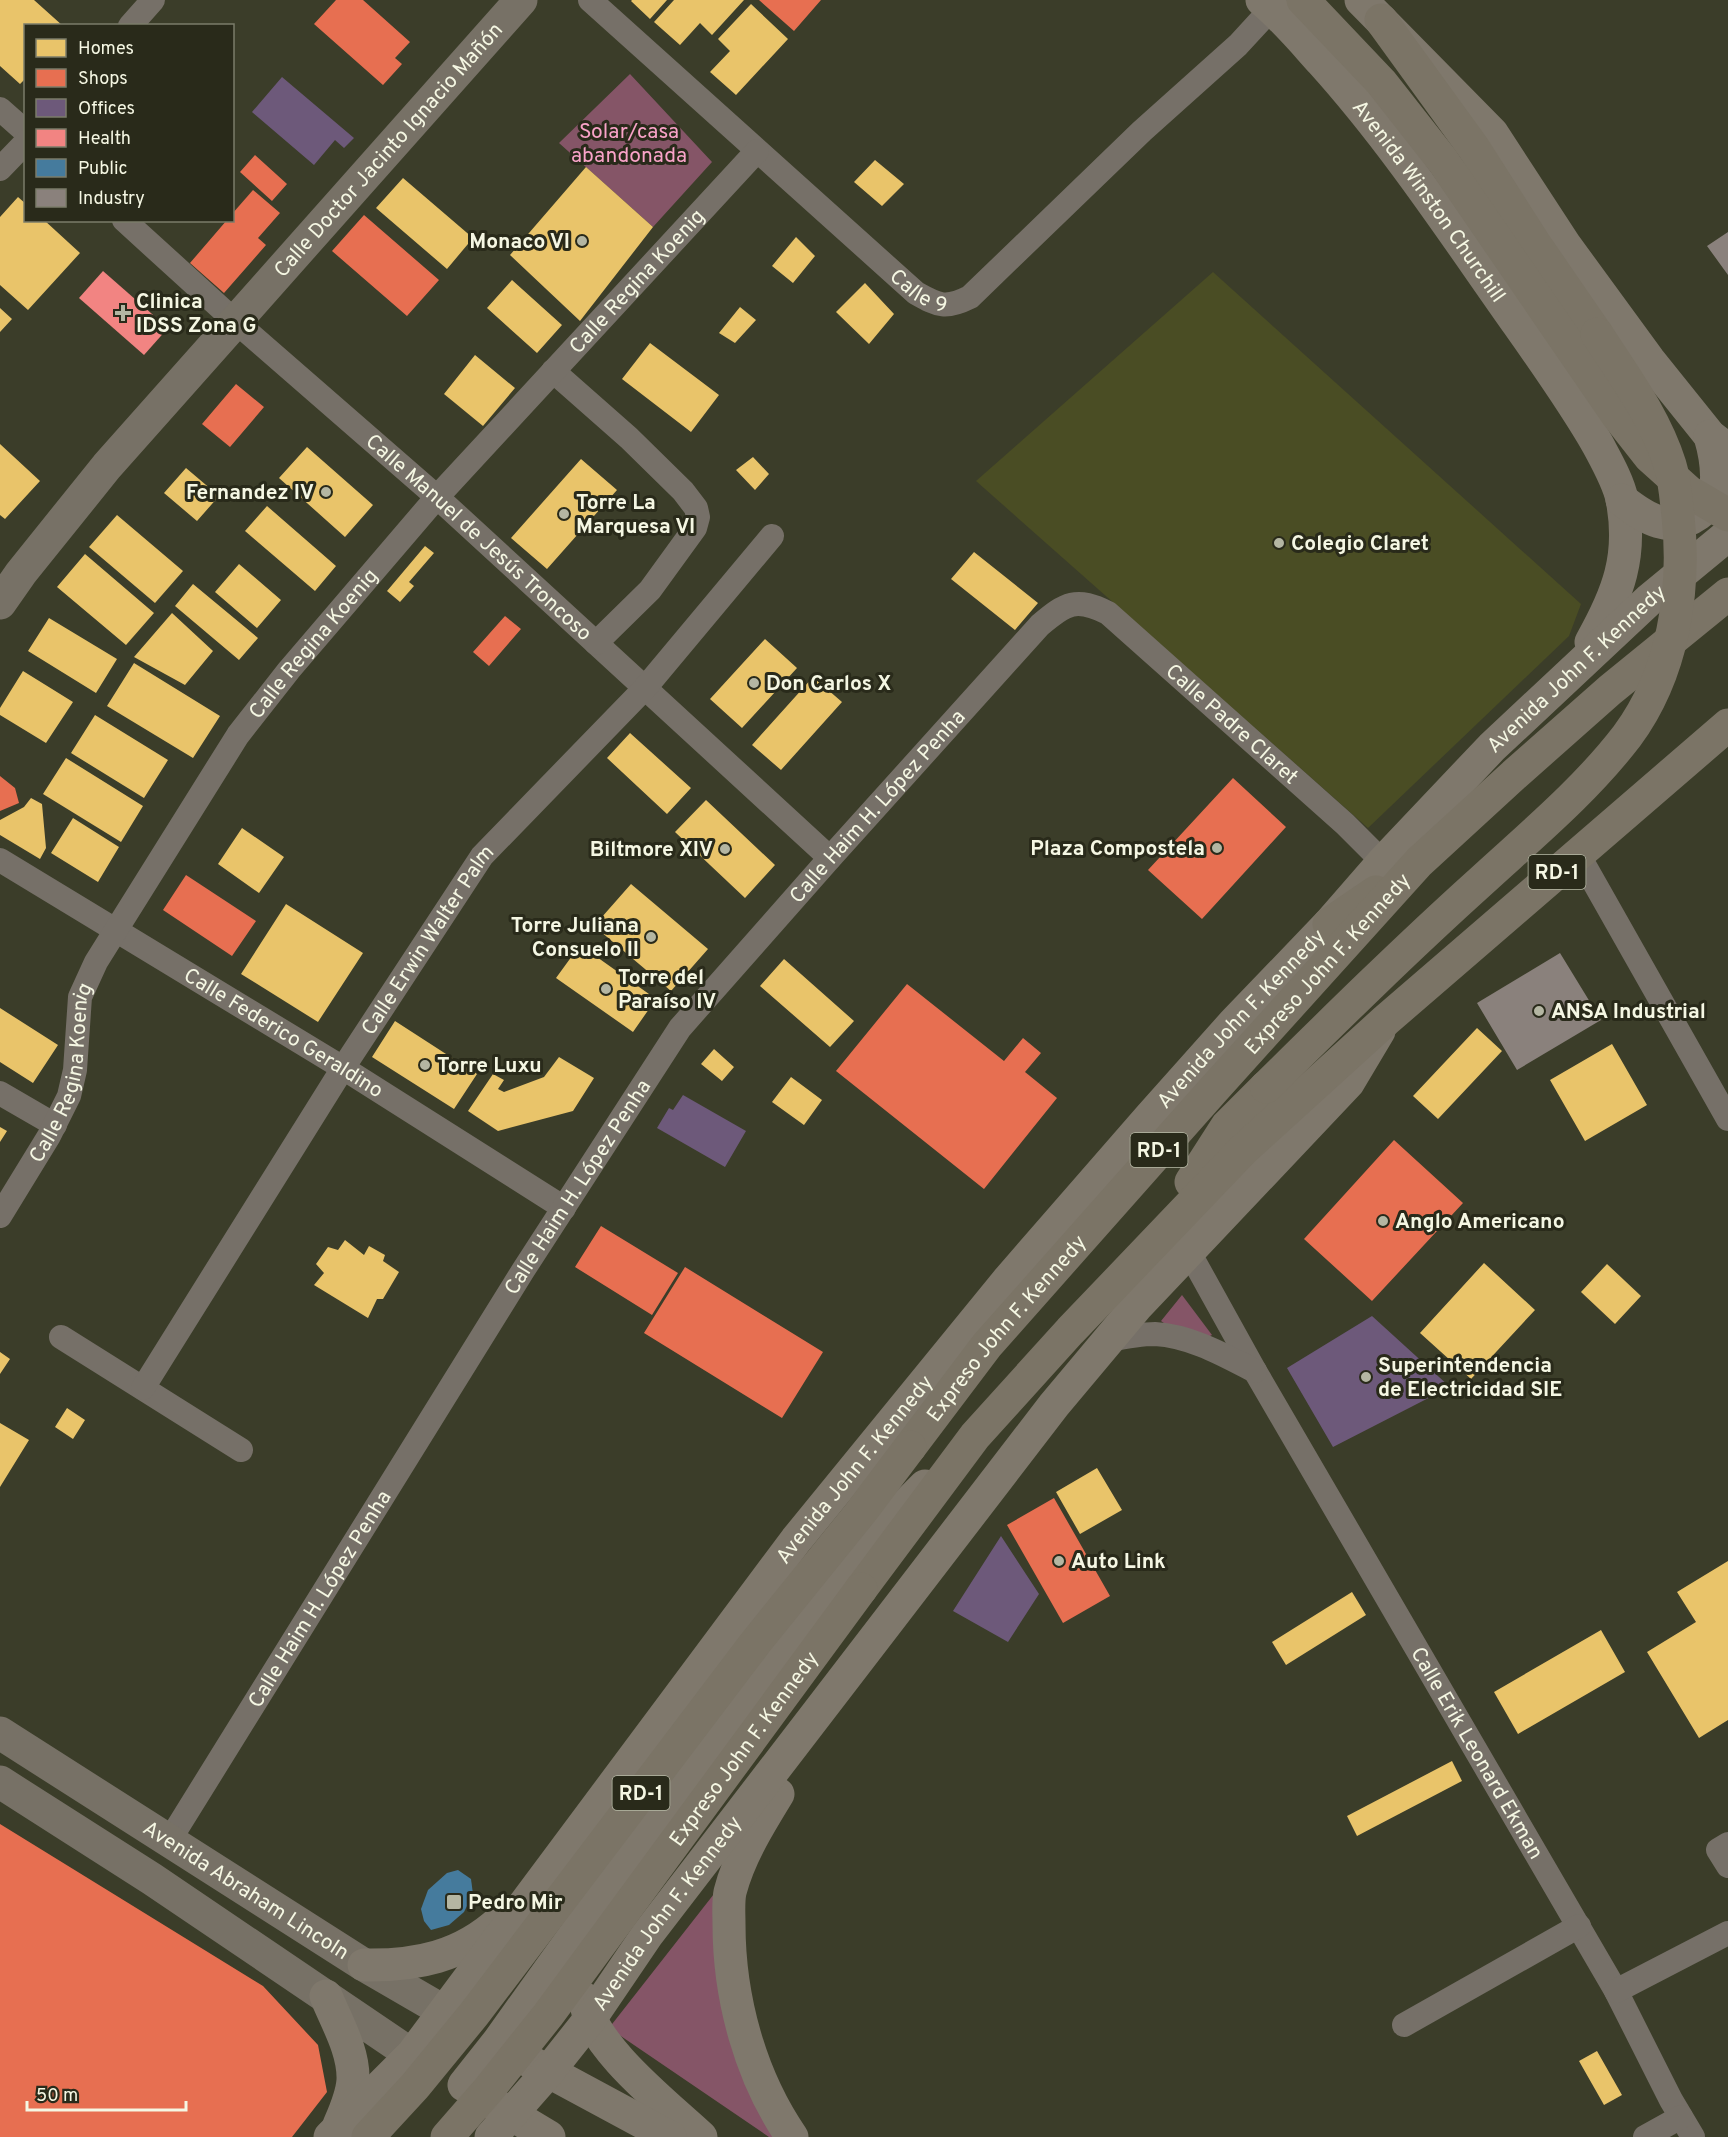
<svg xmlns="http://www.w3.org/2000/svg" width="1728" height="2137" viewBox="0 0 1728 2137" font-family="Overpass,sans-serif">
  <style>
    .built { fill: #4a4d24 }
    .green { fill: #855567 }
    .homes { fill: #e9c46a }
    .shops { fill: #e76f51 }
    .offices { fill: #6d597a }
    .health { fill: #f28482 }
    .public { fill: #457b9d }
    .industry { fill: #8a817c }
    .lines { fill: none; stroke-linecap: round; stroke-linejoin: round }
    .street { stroke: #767068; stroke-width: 24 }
    .secondary { stroke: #777166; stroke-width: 33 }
    .primary { stroke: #7f786c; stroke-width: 33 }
    .highway { stroke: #7b7466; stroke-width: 33 }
    .highway-bridge { stroke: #7b7466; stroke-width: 33 }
    .poi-dot { fill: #b4b6a2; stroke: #292a1a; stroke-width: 2 }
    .labels { text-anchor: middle; stroke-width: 6; stroke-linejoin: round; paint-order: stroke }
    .shield { fill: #292a1a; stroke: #b8baa7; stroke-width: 1.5 }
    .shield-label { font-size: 20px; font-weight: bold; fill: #f5f7e3 }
    .park-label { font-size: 21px; fill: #f9a3c8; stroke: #292a1a }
    .street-label { font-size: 21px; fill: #f5f7e3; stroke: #292a1a }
    .poi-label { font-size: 21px; font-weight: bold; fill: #f5f7e3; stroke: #292a1a; text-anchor: start }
  </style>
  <rect width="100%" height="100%" fill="#3b3d29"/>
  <path class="built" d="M1213 272 1581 604 1569 636 1368 828 976 481Z"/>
  <path class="green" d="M630 74 712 162 653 227 559 143Z
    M1182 1295 1212 1335C1193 1346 1176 1332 1161 1321Z
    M721 1885 773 2137H769L609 2028Z"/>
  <path class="homes" d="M0 0H34L63 26H26V78L20 84 0 66Z
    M632 0H667L650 19 631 1Z
    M674 0H744L712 35 700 23 680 45 654 22Z
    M751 4 788 39 736 95 710 72 730 51 718 39Z
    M875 160 904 184 882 206 854 182Z
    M586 167 653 227 580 321 510 255Z
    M403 178 473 238 447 269 376 208Z
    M18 197 26 204V220H44L80 253 28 310 0 285V217Z
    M796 237 815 256 793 283 772 266Z
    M512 280 562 325 537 353 487 308Z
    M865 283 894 314 869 344 836 312Z
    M740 307 756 320 735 343 719 333Z
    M0 308 12 319 0 332Z
    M650 343 719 395 691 432 622 379Z
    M475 355 515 388 483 426 444 394Z
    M0 444 40 481 5 519 0 515Z
    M307 447 373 505 345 537 279 478Z
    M753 457 769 474 755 490 736 470Z
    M581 459 617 490 547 569 511 538Z
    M186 468 219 496 197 521 164 493Z
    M267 506 336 566 315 591 245 531Z
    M117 515 183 571 155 603 89 547Z
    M425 546 434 553 409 582 414 586 400 602 387 591Z
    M974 552 1038 603 1015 630 951 579Z
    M85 554 154 613 126 645 57 587Z
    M239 564 281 600 257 628 215 592Z
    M193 584 258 638 239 660 175 606Z
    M172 613 213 651 185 685 134 657Z
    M49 618 117 659 96 693 28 651Z
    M765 639 797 668 742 728 710 699Z
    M134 663 220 716 193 758 107 706Z
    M23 671 73 702 46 743 0 715V708Z
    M813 677 842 702 781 770 752 745Z
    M95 715 168 760 144 798 71 753Z
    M630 733 691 788 667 814 607 758Z
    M66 758 143 806 121 842 43 794Z
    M31 798 42 804 46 848 40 859 0 835V820L24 807Z
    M706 800 775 865 745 898 675 832Z
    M73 818 119 847 98 882 51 853Z
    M242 828 284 857 259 893 218 864Z
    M631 884 708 949 671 991 594 926Z
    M286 904 363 953 318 1022 241 974Z
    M580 945 656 999 633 1032 556 978Z
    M784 959 854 1021 830 1047 760 986Z
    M0 1008 58 1045 33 1083 0 1062Z
    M395 1021 477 1074 454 1109 372 1057Z
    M1477 1028 1502 1051 1438 1119 1413 1096Z
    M1612 1044 1647 1105 1585 1141 1550 1080Z
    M714 1049 734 1067 722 1081 701 1064Z
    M559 1057 594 1078 573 1111 498 1131 468 1111 493 1074 504 1080 498 1089 504 1092 544 1077Z
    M791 1077 822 1100 804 1125 772 1102Z
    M0 1127 7 1131 0 1142Z
    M345 1240 364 1255 369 1246 385 1255 383 1261 399 1272 383 1299H377L368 1318 314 1285 324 1273 316 1264 328 1247 338 1250Z
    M1484 1263 1535 1310 1471 1379 1420 1333Z
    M1607 1264 1641 1296 1615 1324 1581 1292Z
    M0 1352 10 1359 0 1374Z
    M67 1408 85 1420 73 1439 55 1427Z
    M0 1423 29 1440 0 1487Z
    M1097 1468 1122 1510 1080 1534 1056 1492Z
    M1728 1561V1720L1699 1738 1647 1652 1696 1622 1677 1592Z
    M1352 1592 1366 1615 1286 1665 1272 1642Z
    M1601 1630 1625 1672 1518 1734 1494 1692Z
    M1452 1761 1462 1781 1357 1836 1347 1816Z
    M1597 2051 1622 2095 1604 2105 1579 2061Z"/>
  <path class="shops" d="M336 0H363L410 42 395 58 402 64 383 85 314 24Z
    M759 0H821L794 31Z
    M255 155 287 184 272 201 240 172Z
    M253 190 280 213 258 238 266 245 224 293 190 263 227 220H232V214Z
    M364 215 439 280 407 316 332 251Z
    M236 384 264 407 230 447 202 424Z
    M505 616 521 629 489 666 473 652Z
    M0 776 15 788 19 803 0 811Z
    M1233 778 1286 827 1202 919 1148 870Z
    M186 875 256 921 232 956 163 910Z
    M907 984 1004 1061 1023 1038 1041 1053 1025 1072 1057 1098 984 1189 836 1071Z
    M1394 1140 1463 1203 1372 1301 1304 1239Z
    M601 1226 678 1273 652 1315 575 1267Z
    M685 1267 823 1352 782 1418 644 1333Z
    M1054 1498 1110 1596 1063 1623 1007 1525Z
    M0 1824 263 1986 318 2045 327 2092 292 2137H0Z"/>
  <path class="offices" d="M282 77 354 138 344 148 335 140 314 165 252 112Z
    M683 1095 746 1131 725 1167 657 1128 669 1108 673 1110Z
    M1372 1316 1450 1387 1333 1447 1287 1368Z
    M1001 1536 1039 1594 1008 1642 953 1611Z"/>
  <path class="health" d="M103 271 168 328 144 355 79 298Z"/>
  <path class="public" d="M458 1870 471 1879 473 1894 464 1912 449 1925 431 1930 424 1921 421 1909 428 1890 447 1873Z"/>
  <path class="industry" d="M1728 232V275L1707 246Z
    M1560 953 1601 1020 1517 1070 1477 1003Z"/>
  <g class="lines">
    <g class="street">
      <path id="s1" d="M590 0 916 293C939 306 946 309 970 297L1142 131 1238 45 1272 8"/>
      <path d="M130 26 153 0"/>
      <path d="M0 109 26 132"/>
      <path d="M0 169 26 142"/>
      <path id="s2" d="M124 220 236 322 437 497 830 858"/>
      <path d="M553 371 629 438 683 491 696 508 698 517 695 528 650 590 596 643"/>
      <path d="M1578 854 1728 1119"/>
      <path id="s3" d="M0 860 343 1068 564 1208"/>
      <path d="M0 1093 55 1125"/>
      <path id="s4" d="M0 1216 49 1136 69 1096 75 1070 80 997 96 962 238 735 289 670 437 497 757 151"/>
      <path id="s5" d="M1189 1252 1255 1371 1616 1991 1671 2100 1693 2137"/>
      <path d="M61 1337 241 1450"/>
      <path d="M1109 1340C1124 1337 1139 1334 1155 1334 1191 1336 1224 1355 1255 1371"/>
      <path id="s6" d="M143 1388 343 1068 482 856 645 688 772 536"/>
      <path id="s7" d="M169 1841 524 1269 680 1028 830 858 1040 625C1066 603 1076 597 1108 613L1345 824 1383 862"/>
      <path d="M1728 1844 1718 1850 1728 1866"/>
      <path d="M1616 1991 1728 1933"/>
      <path d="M1404 2025 1579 1926"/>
      <path d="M1645 2137 1681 2117"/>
    </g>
    <g class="secondary">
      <path id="s8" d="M0 603 21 573 107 466 521 0"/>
      <path id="s9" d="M0 1733 364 1965 445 2012"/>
      <path d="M0 1782 152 1879 412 2055"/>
    </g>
    <g class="primary">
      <path id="s10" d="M1262 0C1284 18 1303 41 1322 62 1395 143 1455 235 1518 324 1546 364 1574 403 1598 445 1607 462 1618 481 1622 499 1633 556 1618 594 1591 642"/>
      <path d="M1361 0 1492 133 1565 245 1649 360 1710 436 1728 450"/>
      <path d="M1622 500C1646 519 1670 534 1698 514 1708 507 1714 499 1716 487 1718 469 1715 453 1710 436"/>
      <path d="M778 1794C759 1825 739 1857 730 1892 728 1902 729 1914 729 1924 729 1998 750 2076 792 2137"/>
      <path d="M364 1965C416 1966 461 1957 501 1920"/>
      <path d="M326 1996C337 2023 354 2051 353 2080 352 2096 345 2111 339 2125"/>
      <path d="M585 1999C589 2045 668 2106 701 2137"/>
      <path d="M529 2061 670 2137"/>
      <path d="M464 2085 498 2042 684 1782 843 1568 925 1486"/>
      <path d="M491 2102 549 2137"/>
      <path id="s11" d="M330 2137 412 2055 796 1540 1009 1279 1150 1117 1233 1024 1329 924 1383 862 1492 747 1649 600 1728 535"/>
      <path id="s12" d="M491 2137 548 2072 590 2019 647 1935 1054 1405 1137 1306 1348 1083 1379 1031"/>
    </g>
    <g class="highway">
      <path d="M1381 20 1473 147 1533 241 1597 334"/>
      <path d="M1329 924 1376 892"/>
      <path d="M1191 1182 1227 1126 1266 1087"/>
      <path id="s13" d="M910 1447 987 1345 1213 1090 1419 862 1515 774 1610 690 1728 594"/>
      <path d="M861 1589 975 1436 1070 1331 1243 1150 1386 1020 1728 725"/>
    </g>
    <g class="highway-bridge">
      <path d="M1303 0 1381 82 1443 161 1617 415 1650 457 1689 492 1728 515"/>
      <path d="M1266 1087C1336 1018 1405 950 1477 885 1529 837 1584 792 1627 736 1673 674 1686 591 1678 516 1676 499 1675 481 1670 465 1655 417 1624 376 1597 334"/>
      <path d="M368 2137 415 2086 474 2014 756 1642 861 1512 910 1447"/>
      <path id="s14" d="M447 2137 488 2090 548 2015 861 1589"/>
    </g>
  </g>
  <g class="poi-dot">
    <circle cx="582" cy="241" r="6"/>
    <path d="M120 304h6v6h6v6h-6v6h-6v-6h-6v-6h6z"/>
    <circle cx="326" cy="492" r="6"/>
    <circle cx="564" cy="514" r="6"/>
    <circle cx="1279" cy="543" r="6"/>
    <circle cx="754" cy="683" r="6"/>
    <circle cx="1217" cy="848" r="6"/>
    <circle cx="725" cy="849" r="6"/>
    <circle cx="651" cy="937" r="6"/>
    <circle cx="606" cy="989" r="6"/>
    <circle cx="1539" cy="1011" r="6"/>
    <circle cx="425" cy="1065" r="6"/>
    <circle cx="1383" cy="1221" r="6"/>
    <circle cx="1366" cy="1377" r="6"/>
    <circle cx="1059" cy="1561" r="6"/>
    <rect x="446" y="1894" width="16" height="16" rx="3"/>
  </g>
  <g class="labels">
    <g class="shield">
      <rect x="1528.5" y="855" width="57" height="34" rx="4.5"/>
      <rect x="1130.5" y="1133" width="57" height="34" rx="4.5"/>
      <rect x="612.5" y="1776" width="57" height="34" rx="4.5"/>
    </g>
    <g class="shield-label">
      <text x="1557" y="879">RD-1</text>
      <text x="1159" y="1157">RD-1</text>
      <text x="641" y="1800">RD-1</text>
    </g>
    <g class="park-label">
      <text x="629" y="138">Solar/casa<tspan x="629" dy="24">abandonada</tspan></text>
    </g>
    <g class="street-label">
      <text dy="7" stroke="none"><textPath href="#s8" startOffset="597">Calle Doctor Jacinto Ignacio Mañón</textPath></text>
      <text dy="7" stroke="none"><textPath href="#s10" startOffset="262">Avenida Winston Churchill</textPath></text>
      <text dy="7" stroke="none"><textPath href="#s4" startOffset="1149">Calle Regina Koenig</textPath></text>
      <text dy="7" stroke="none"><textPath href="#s1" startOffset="440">Calle 9</textPath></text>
      <text dy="7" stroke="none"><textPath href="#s2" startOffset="476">Calle Manuel de Jesús Troncoso</textPath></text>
      <text dy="7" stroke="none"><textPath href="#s4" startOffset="663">Calle Regina Koenig</textPath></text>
      <text dy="7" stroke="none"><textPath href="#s11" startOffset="1929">Avenida John F. Kennedy</textPath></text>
      <text dy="7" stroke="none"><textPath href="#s7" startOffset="1743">Calle Padre Claret</textPath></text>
      <text dy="7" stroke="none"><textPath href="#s7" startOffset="1257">Calle Haim H. López Penha</textPath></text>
      <text dy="7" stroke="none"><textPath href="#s6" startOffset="531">Calle Erwin Walter Palm</textPath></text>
      <text dy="7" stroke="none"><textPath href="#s13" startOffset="639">Expreso John F. Kennedy</textPath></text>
      <text dy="7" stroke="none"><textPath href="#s11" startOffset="1444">Avenida John F. Kennedy</textPath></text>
      <text dy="7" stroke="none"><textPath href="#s3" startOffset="332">Calle Federico Geraldino</textPath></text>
      <text dy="7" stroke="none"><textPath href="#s4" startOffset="159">Calle Regina Koenig</textPath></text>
      <text dy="7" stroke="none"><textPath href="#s7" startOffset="771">Calle Haim H. López Penha</textPath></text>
      <text dy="7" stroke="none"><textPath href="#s13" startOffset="153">Expreso John F. Kennedy</textPath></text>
      <text dy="7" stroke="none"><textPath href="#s11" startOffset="850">Avenida John F. Kennedy</textPath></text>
      <text dy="7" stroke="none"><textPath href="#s7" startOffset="285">Calle Haim H. López Penha</textPath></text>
      <text dy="7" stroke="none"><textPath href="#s14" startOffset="489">Expreso John F. Kennedy</textPath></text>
      <text dy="7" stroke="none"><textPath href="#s5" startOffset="578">Calle Erik Leonard Ekman</textPath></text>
      <text dy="7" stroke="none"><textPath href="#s9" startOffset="292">Avenida Abraham Lincoln</textPath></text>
      <text dy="7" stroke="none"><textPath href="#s12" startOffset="285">Avenida John F. Kennedy</textPath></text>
    </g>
    <g class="poi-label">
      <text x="570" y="248" text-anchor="end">Monaco VI</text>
      <text x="136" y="308">Clinica<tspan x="136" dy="24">IDSS Zona G</tspan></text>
      <text x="314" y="499" text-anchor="end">Fernandez IV</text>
      <text x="576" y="509">Torre La<tspan x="576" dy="24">Marquesa VI</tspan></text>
      <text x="1291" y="550">Colegio Claret</text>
      <text x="766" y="690">Don Carlos X</text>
      <text x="1205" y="855" text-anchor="end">Plaza Compostela</text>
      <text x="713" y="856" text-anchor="end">Biltmore XIV</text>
      <text x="639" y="932" text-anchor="end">Torre Juliana<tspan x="639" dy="24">Consuelo II</tspan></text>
      <text x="618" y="984">Torre del<tspan x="618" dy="24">Paraíso IV</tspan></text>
      <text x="1551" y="1018">ANSA Industrial</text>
      <text x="437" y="1072">Torre Luxu</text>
      <text x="1395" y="1228">Anglo Americano</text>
      <text x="1378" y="1372">Superintendencia<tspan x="1378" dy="24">de Electricidad SIE</tspan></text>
      <text x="1071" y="1568">Auto Link</text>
      <text x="468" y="1909">Pedro Mir</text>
    </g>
  </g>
  <rect x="24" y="24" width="210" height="198" fill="#292a1a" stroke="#7b7c6a" stroke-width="1.5"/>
  <rect x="36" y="39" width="30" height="18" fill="#e9c46a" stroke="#7b7c6a" stroke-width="1.5"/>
  <text x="78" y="54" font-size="18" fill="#f5f7e3">Homes</text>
  <rect x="36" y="69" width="30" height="18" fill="#e76f51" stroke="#7b7c6a" stroke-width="1.5"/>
  <text x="78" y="84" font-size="18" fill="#f5f7e3">Shops</text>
  <rect x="36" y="99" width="30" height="18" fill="#6d597a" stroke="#7b7c6a" stroke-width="1.5"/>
  <text x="78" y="114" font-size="18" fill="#f5f7e3">Offices</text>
  <rect x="36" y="129" width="30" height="18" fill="#f28482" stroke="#7b7c6a" stroke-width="1.5"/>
  <text x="78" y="144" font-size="18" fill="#f5f7e3">Health</text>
  <rect x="36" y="159" width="30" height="18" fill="#457b9d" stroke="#7b7c6a" stroke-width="1.5"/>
  <text x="78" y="174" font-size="18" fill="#f5f7e3">Public</text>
  <rect x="36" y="189" width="30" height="18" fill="#8a817c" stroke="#7b7c6a" stroke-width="1.5"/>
  <text x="78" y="204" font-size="18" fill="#f5f7e3">Industry</text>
  <path d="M27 2101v9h159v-9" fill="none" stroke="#f5f7e3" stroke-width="3"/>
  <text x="36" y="2101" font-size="18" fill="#f5f7e3" stroke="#292a1a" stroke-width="4.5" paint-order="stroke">50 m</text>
</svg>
